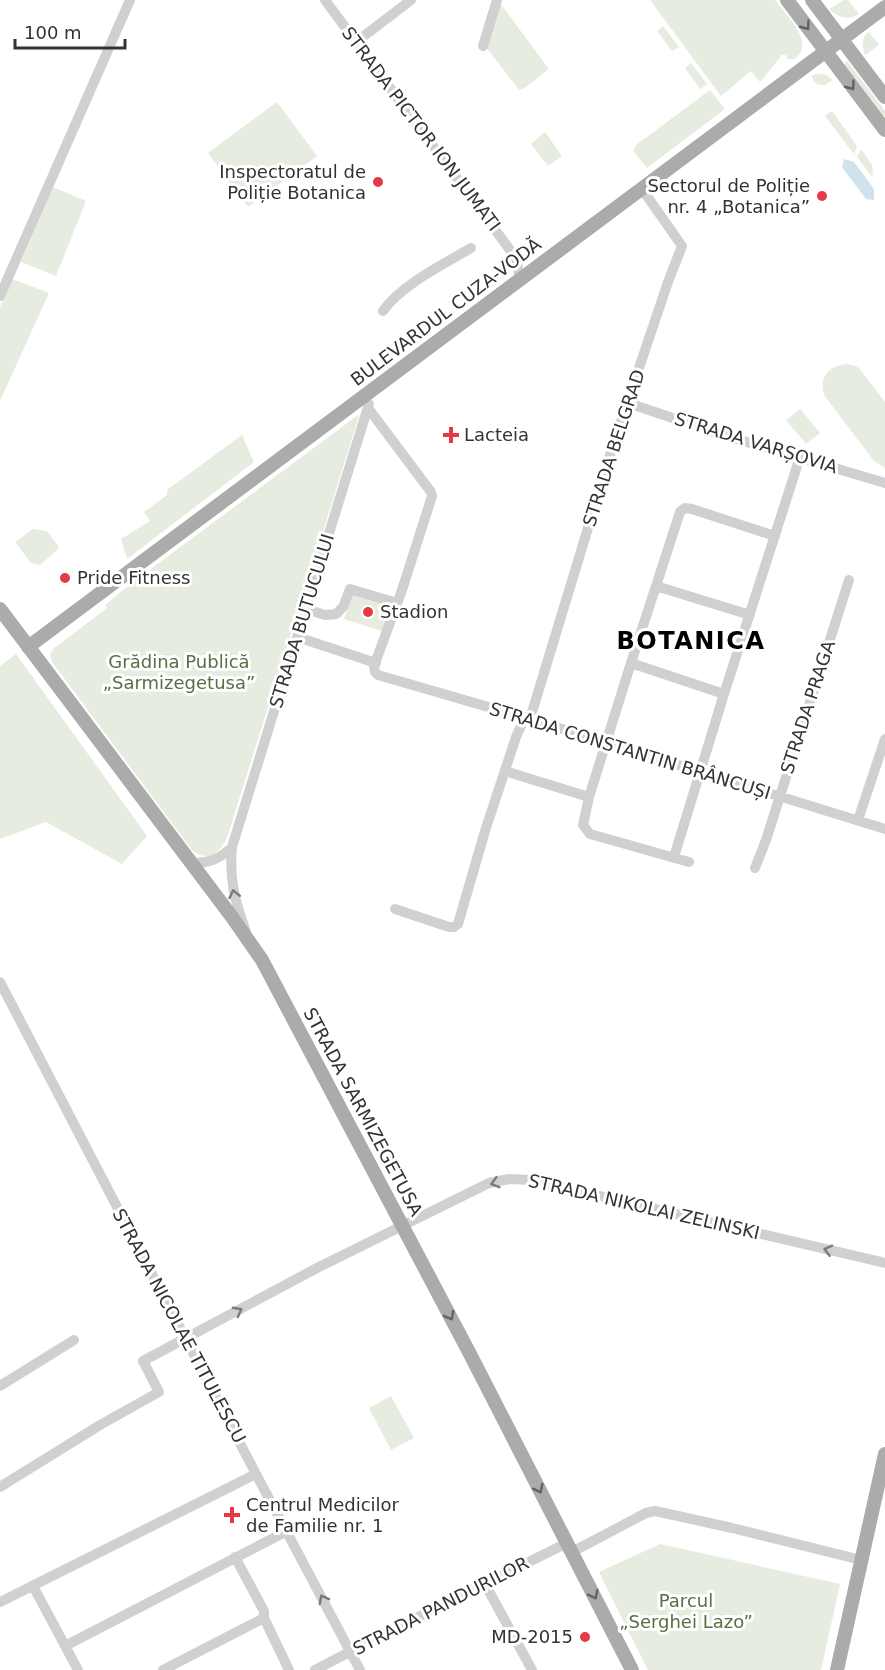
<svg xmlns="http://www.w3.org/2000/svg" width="885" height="1670" viewBox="0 0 885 1670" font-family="'DejaVu Sans',sans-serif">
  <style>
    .green { fill: #e6ecdf }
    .water { fill: #cfe2ee }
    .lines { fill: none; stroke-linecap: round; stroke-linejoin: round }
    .minor { stroke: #d0d0d0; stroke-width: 10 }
    .major { stroke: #ababab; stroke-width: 14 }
    .oneway { stroke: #636363 }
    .oneway2 { stroke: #7a7a7a }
    .poi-dot { fill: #e63946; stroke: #fff; stroke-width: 2 }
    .labels { text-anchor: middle; stroke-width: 6; stroke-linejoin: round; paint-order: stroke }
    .street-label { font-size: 18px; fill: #333; stroke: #fff }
    .poi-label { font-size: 18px; fill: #333; stroke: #fff; text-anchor: start }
    .park-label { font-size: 18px; fill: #56703f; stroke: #fff }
    .district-label { font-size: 24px; font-weight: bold; letter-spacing: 1.5px; fill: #000; stroke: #fff }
  </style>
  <rect width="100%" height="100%" fill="#fff"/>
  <path class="green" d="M650 0H775C786 15 817 44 794 59H788L786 55H782L760 82 751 71 721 96Z
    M844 0H848L859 14C848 22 838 17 829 9Z
    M500 3 549 69 526 87 519 90 486 47Z
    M663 26 679 47 672 51 657 31Z
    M869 32 879 45 865 55C862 47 861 37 869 32Z
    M846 61 848 62 885 111V118L845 65Z
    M691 63 707 84 700 89 685 68Z
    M816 74 826 75 833 80 825 85 816 84 811 76Z
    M710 90 725 109 647 168 633 151 636 145Z
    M277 102 317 156 248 207 208 153Z
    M832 111 857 146 854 154 825 116Z
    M545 132 562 156 548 166 531 144Z
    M861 149 872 165 873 178 857 157Z
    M53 187 86 201 56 276 21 262Z
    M12 279 49 293 0 401V307Z
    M845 364 853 365 859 368 885 402V468L874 461 824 395C819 378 828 366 845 364Z
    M800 409 820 433 806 444 786 420Z
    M358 415 359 416 228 835C222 851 209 864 192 850L52 662 50 654 53 649 107 608 105 605 132 583Z
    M242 435 254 462 127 559 121 539 150 521 144 512 167 495V490Z
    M33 529 47 531 59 547 57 550 40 565 31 563 15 542Z
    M353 592 392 605 382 631 344 619Z
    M16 654 147 836 122 864 46 822 0 839V666Z
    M391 1396 414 1438 391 1450 369 1408Z
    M660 1544 840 1584 821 1670H648L599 1572Z"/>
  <path class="water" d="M844 159 854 162 874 189V200L866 199 842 167Z"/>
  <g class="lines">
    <path class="minor" d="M325 0 516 258 520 279
      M356 42 411 0
      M483 46 497 0
      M0 296 130 0
      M383 311C401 285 444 264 471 248
      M628 403 720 434 885 483
      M368 408 431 492 432 496 402 590 374 666 375 672 378 675 530 719 885 829
      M656 586 750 615
      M306 609 325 615 336 614 343 607 350 589 397 603
      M297 637 376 663
      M631 663 724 694
      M530 719 615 439 668 282 682 246 642 189
      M505 771 589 797
      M858 820 885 739
      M674 857 724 694 800 457
      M689 862 590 834 583 825 589 797 631 663 680 512 685 508 692 509 775 536
      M191 863C209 863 220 859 232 847
      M755 868 766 840 849 580
      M395 909 449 927H454L458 924 485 831 516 737 525 717
      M246 932C235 901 229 881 232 847L369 404
      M0 982 256 1474 360 1670
      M0 1386 74 1340
      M0 1487 100 1425 159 1392 143 1361 317 1268 489 1183 509 1179 532 1180 885 1263
      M572 1552 646 1513 655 1511 732 1528 861 1560
      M235 1557 264 1611V1618L289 1670
      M485 1584 532 1670
      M33 1586 78 1670
      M0 1602 256 1474
      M65 1646 287 1531
      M163 1670 264 1618
      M315 1670 380 1636 567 1543"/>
    <path class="major" d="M787 0 885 130
      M812 0 885 97
      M0 609 232 917 262 960 470 1354 632 1670
      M28 647 885 7
      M837 1670 885 1454"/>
  </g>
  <defs><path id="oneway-chevron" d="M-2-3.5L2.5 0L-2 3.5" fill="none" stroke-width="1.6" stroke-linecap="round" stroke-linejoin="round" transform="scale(1.5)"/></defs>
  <g class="oneway">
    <use href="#oneway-chevron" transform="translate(806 26) rotate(53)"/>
    <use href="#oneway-chevron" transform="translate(851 86) rotate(53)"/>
    <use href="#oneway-chevron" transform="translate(450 1316) rotate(62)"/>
    <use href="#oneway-chevron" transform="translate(539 1489) rotate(63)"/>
    <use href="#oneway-chevron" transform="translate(594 1595) rotate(63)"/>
  </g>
  <g class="oneway2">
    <use href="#oneway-chevron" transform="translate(234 894) rotate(-103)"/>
    <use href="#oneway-chevron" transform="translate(495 1183) rotate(164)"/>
    <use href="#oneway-chevron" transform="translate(828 1250) rotate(-166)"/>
    <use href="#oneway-chevron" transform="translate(238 1311) rotate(-28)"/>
    <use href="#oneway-chevron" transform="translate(323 1599) rotate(-118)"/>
  </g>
  <g class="poi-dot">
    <circle cx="378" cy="182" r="6"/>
    <circle cx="822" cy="196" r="6"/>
    <path d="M448 426h6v6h6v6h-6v6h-6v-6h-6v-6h6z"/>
    <circle cx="65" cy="578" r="6"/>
    <circle cx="368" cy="612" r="6"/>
    <path d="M229 1506h6v6h6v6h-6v6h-6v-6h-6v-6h6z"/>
    <circle cx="585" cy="1637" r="6"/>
  </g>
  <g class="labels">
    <g class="street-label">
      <text transform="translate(421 129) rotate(53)" y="6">STRADA PICTOR ION JUMATI</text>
      <text transform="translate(446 312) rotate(-37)" y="6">BULEVARDUL CUZA-VODĂ</text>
      <text transform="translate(756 443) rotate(17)" y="6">STRADA VARȘOVIA</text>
      <text transform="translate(614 448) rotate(-72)" y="6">STRADA BELGRAD</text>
      <text transform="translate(302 621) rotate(-73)" y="6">STRADA BUTUCULUI</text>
      <text transform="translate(808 707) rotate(-72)" y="6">STRADA PRAGA</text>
      <text transform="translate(630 751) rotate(17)" y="6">STRADA CONSTANTIN BRÂNCUȘI</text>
      <text transform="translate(363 1112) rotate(62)" y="6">STRADA SARMIZEGETUSA</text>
      <text transform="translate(644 1207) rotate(13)" y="6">STRADA NIKOLAI ZELINSKI</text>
      <text transform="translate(179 1326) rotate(62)" y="6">STRADA NICOLAE TITULESCU</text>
      <text transform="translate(441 1606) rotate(-27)" y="6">STRADA PANDURILOR</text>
    </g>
    <g class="poi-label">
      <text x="366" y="178" text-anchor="end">Inspectoratul de<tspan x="366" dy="21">Poliție Botanica</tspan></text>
      <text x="810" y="192" text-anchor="end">Sectorul de Poliție<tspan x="810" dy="21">nr. 4 „Botanica”</tspan></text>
      <text x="464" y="441">Lacteia</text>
      <text x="77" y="584">Pride Fitness</text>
      <text x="380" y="618">Stadion</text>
      <text x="246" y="1511">Centrul Medicilor<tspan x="246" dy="21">de Familie nr. 1</tspan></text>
      <text x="573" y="1643" text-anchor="end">MD-2015</text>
    </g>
    <g class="park-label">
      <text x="179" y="668">Grădina Publică<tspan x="179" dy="21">„Sarmizegetusa”</tspan></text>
      <text x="686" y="1607">Parcul<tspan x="686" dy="21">„Serghei Lazo”</tspan></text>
    </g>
    <g class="district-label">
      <text x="691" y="649">BOTANICA</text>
    </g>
  </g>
  <path d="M15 39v9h110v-9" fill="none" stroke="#333333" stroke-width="3"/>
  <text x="24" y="39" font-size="18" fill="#333333" stroke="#ffffff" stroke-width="4.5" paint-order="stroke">100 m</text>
</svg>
